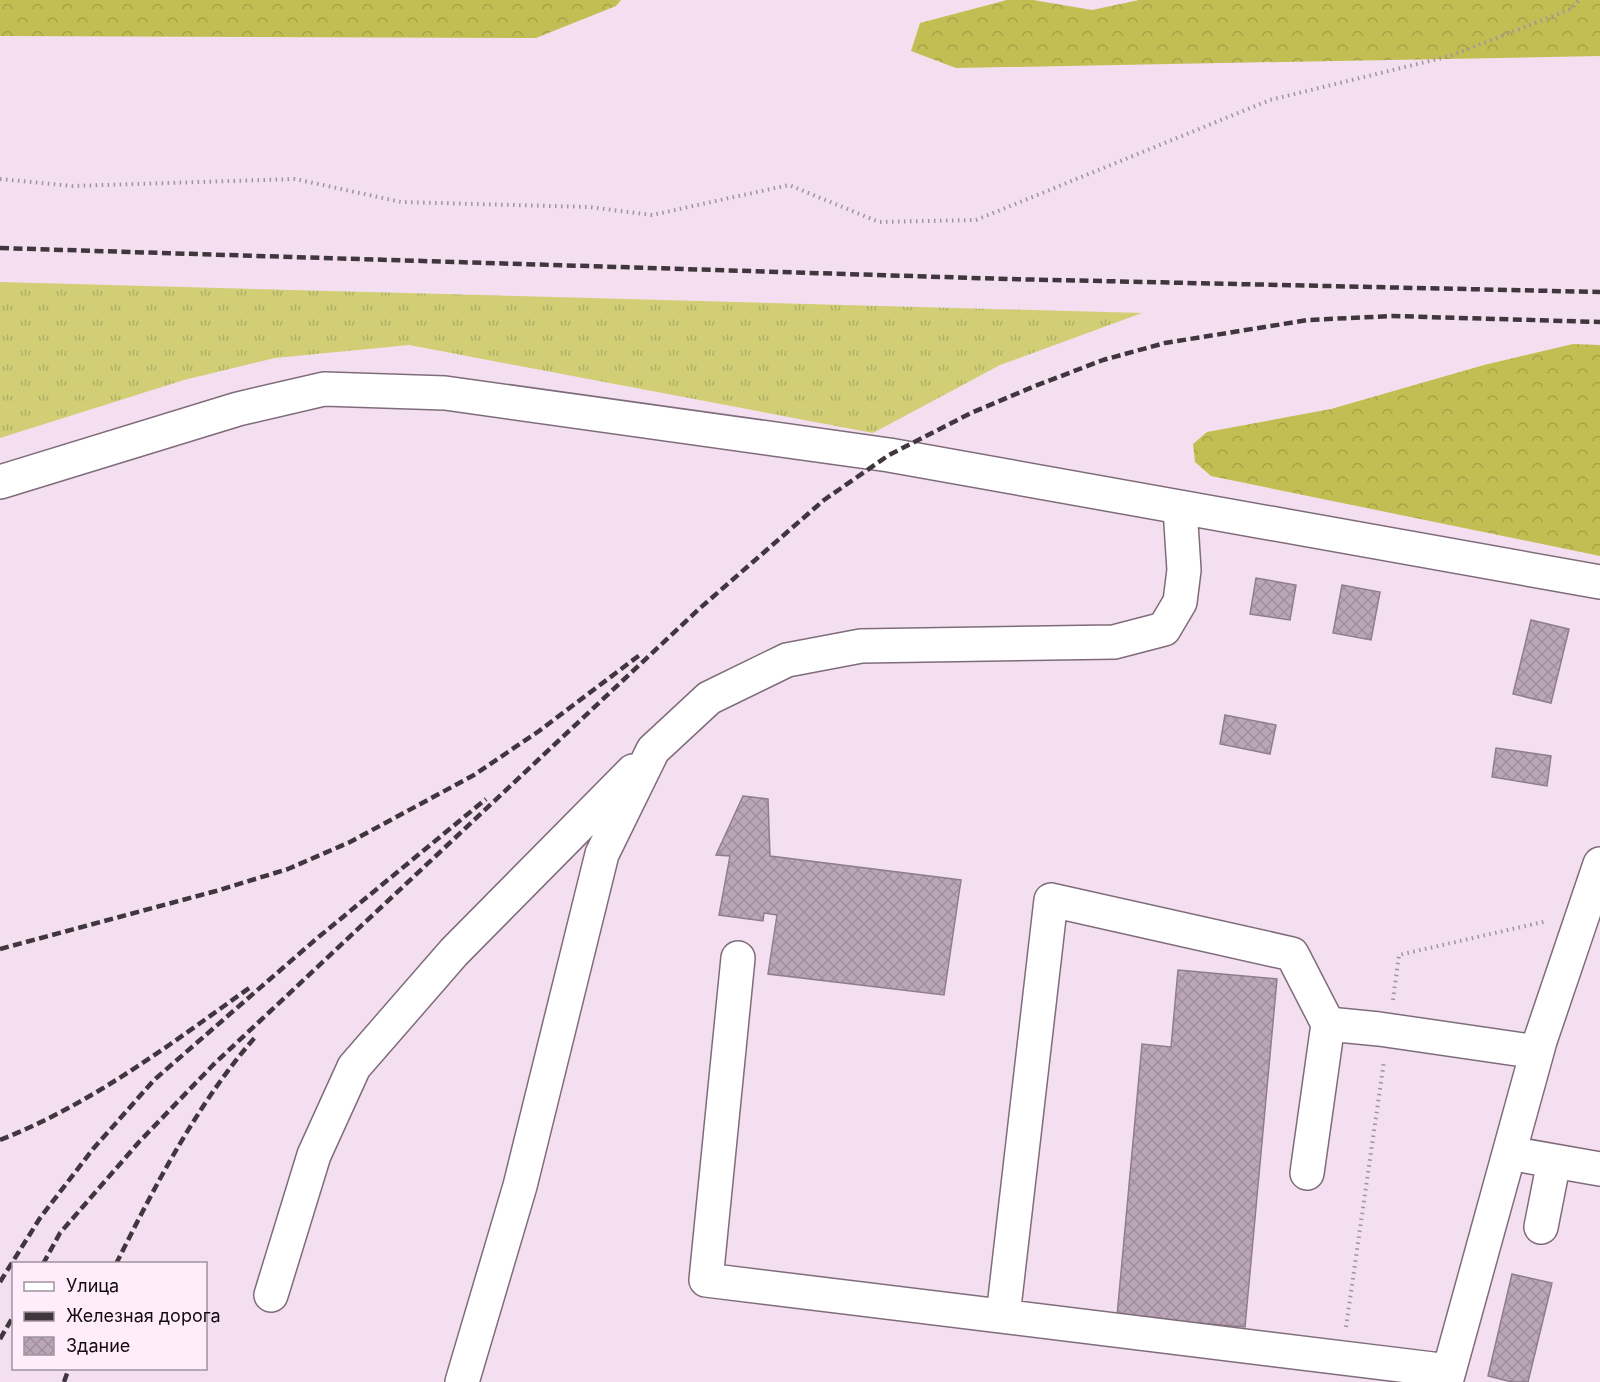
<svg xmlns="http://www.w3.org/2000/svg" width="1600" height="1382" viewBox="0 0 1600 1382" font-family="Inter,sans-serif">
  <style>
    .grass { fill: url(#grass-tufts) }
    .forest { fill: url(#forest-crowns) }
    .building { fill: url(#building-cross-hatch); stroke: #907d8c; stroke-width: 1.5 }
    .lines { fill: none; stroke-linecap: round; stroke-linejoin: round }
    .minor-casing { stroke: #7f6c7b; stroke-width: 36 }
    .path { stroke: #a1929f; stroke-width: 4; stroke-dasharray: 1.5 4.5; stroke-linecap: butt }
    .minor { stroke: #fff; stroke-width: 33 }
    .rail { stroke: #40363e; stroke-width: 4.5; stroke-dasharray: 9 4.5; stroke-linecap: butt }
  </style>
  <defs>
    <pattern id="grass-tufts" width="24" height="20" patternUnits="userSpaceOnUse" patternTransform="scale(1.5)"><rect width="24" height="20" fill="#d1ce76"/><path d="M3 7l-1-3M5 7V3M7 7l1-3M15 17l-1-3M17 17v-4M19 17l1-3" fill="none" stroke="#b2b065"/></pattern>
    <pattern id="forest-crowns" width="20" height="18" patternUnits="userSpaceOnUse" patternTransform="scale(1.5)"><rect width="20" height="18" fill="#c3be53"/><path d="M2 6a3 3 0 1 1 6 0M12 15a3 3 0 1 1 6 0" fill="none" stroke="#a6a247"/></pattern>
    <pattern id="building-cross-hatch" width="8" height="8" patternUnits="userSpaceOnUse" patternTransform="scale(1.5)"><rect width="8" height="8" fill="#bba6b7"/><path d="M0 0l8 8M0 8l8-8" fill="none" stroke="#a08e9c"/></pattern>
  </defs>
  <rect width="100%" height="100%" fill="#f4dff0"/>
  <path class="grass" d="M0 282 1142 313 1000 365 873 433 409 345 275 358 184 380 0 438Z"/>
  <path class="forest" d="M0 0H621L616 6 536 38 0 36Z
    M1007 0H1033L1092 10 1139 0H1600V56L956 68 911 51 920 23Z
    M1573 344 1600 345V556L1211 476 1195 462 1193 444 1207 432 1331 409 1484 365Z"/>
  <path class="building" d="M1256 578 1296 585 1290 620 1250 614Z
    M1342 585 1380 592 1371 640 1333 633Z
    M1531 620 1569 629 1551 703 1513 694Z
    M1225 715 1276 725 1270 754 1220 744Z
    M1496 748 1551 756 1547 786 1492 777Z
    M743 796 768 799 770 856 961 880 944 995 768 974 777 915 764 913 763 921 719 915 730 856 716 855Z
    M1178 970 1277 979 1245 1327 1117 1316 1142 1044 1171 1047Z
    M1512 1274 1552 1283 1528 1382H1512L1488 1376Z"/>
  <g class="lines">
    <defs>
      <path id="minor" d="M0 482 238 409 324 389 445 393 889 455 1600 582
        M738 958 706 1280 1449 1371
        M1509 1153 1600 1169
        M1307 1173 1328 1024 1379 1029 1537 1052
        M1541 1227 1554 1161
        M271 1295 314 1155 354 1067 454 952 633 771
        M1003 1316 1051 900 1292 954 1328 1024
        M462 1382 520 1186 602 854 653 750 709 698 787 660 861 646 1114 642 1164 629 1180 602 1184 570 1180 508
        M1446 1382 1540 1041 1600 864"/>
    </defs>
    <use href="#minor" class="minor-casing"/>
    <path class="path" d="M0 179 73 186 295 179 401 202 589 207 652 215 789 185 879 222 976 220 1270 100 1450 56 1571 9 1579 0
      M1393 1000 1399 955 1547 921
      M1346 1327 1384 1061"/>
    <use href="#minor" class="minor"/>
    <path class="rail" d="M0 248 1008 279 1600 292
      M0 949 216 891 288 869 350 842 474 775 539 731 641 654
      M0 1140C92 1104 172 1043 252 986
      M43 1264 60 1233 139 1142 214 1064 699 609 824 500 889 455 971 413 1035 386 1103 360 1165 343 1308 320 1393 316 1600 322
      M116 1264C156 1184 198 1102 257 1035
      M0 1282 40 1218 93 1149 154 1080 315 940 486 799
      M0 1339 14 1315
      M64 1382 69 1368"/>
  </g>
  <rect x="12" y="1262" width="195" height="108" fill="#ffedfc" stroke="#a0939e" stroke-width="1.5"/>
  <rect x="24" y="1282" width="30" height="9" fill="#ffffff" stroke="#a0939e" stroke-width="1.5"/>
  <text x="66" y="1292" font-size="18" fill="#120b11">Улица</text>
  <rect x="24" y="1312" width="30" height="9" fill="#40363e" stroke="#a0939e" stroke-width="1.5"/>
  <text x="66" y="1322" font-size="18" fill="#120b11">Железная дорога</text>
  <rect x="24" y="1337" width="30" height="18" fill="url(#building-cross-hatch)" stroke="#a0939e" stroke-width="1.5"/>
  <text x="66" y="1352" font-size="18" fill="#120b11">Здание</text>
</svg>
